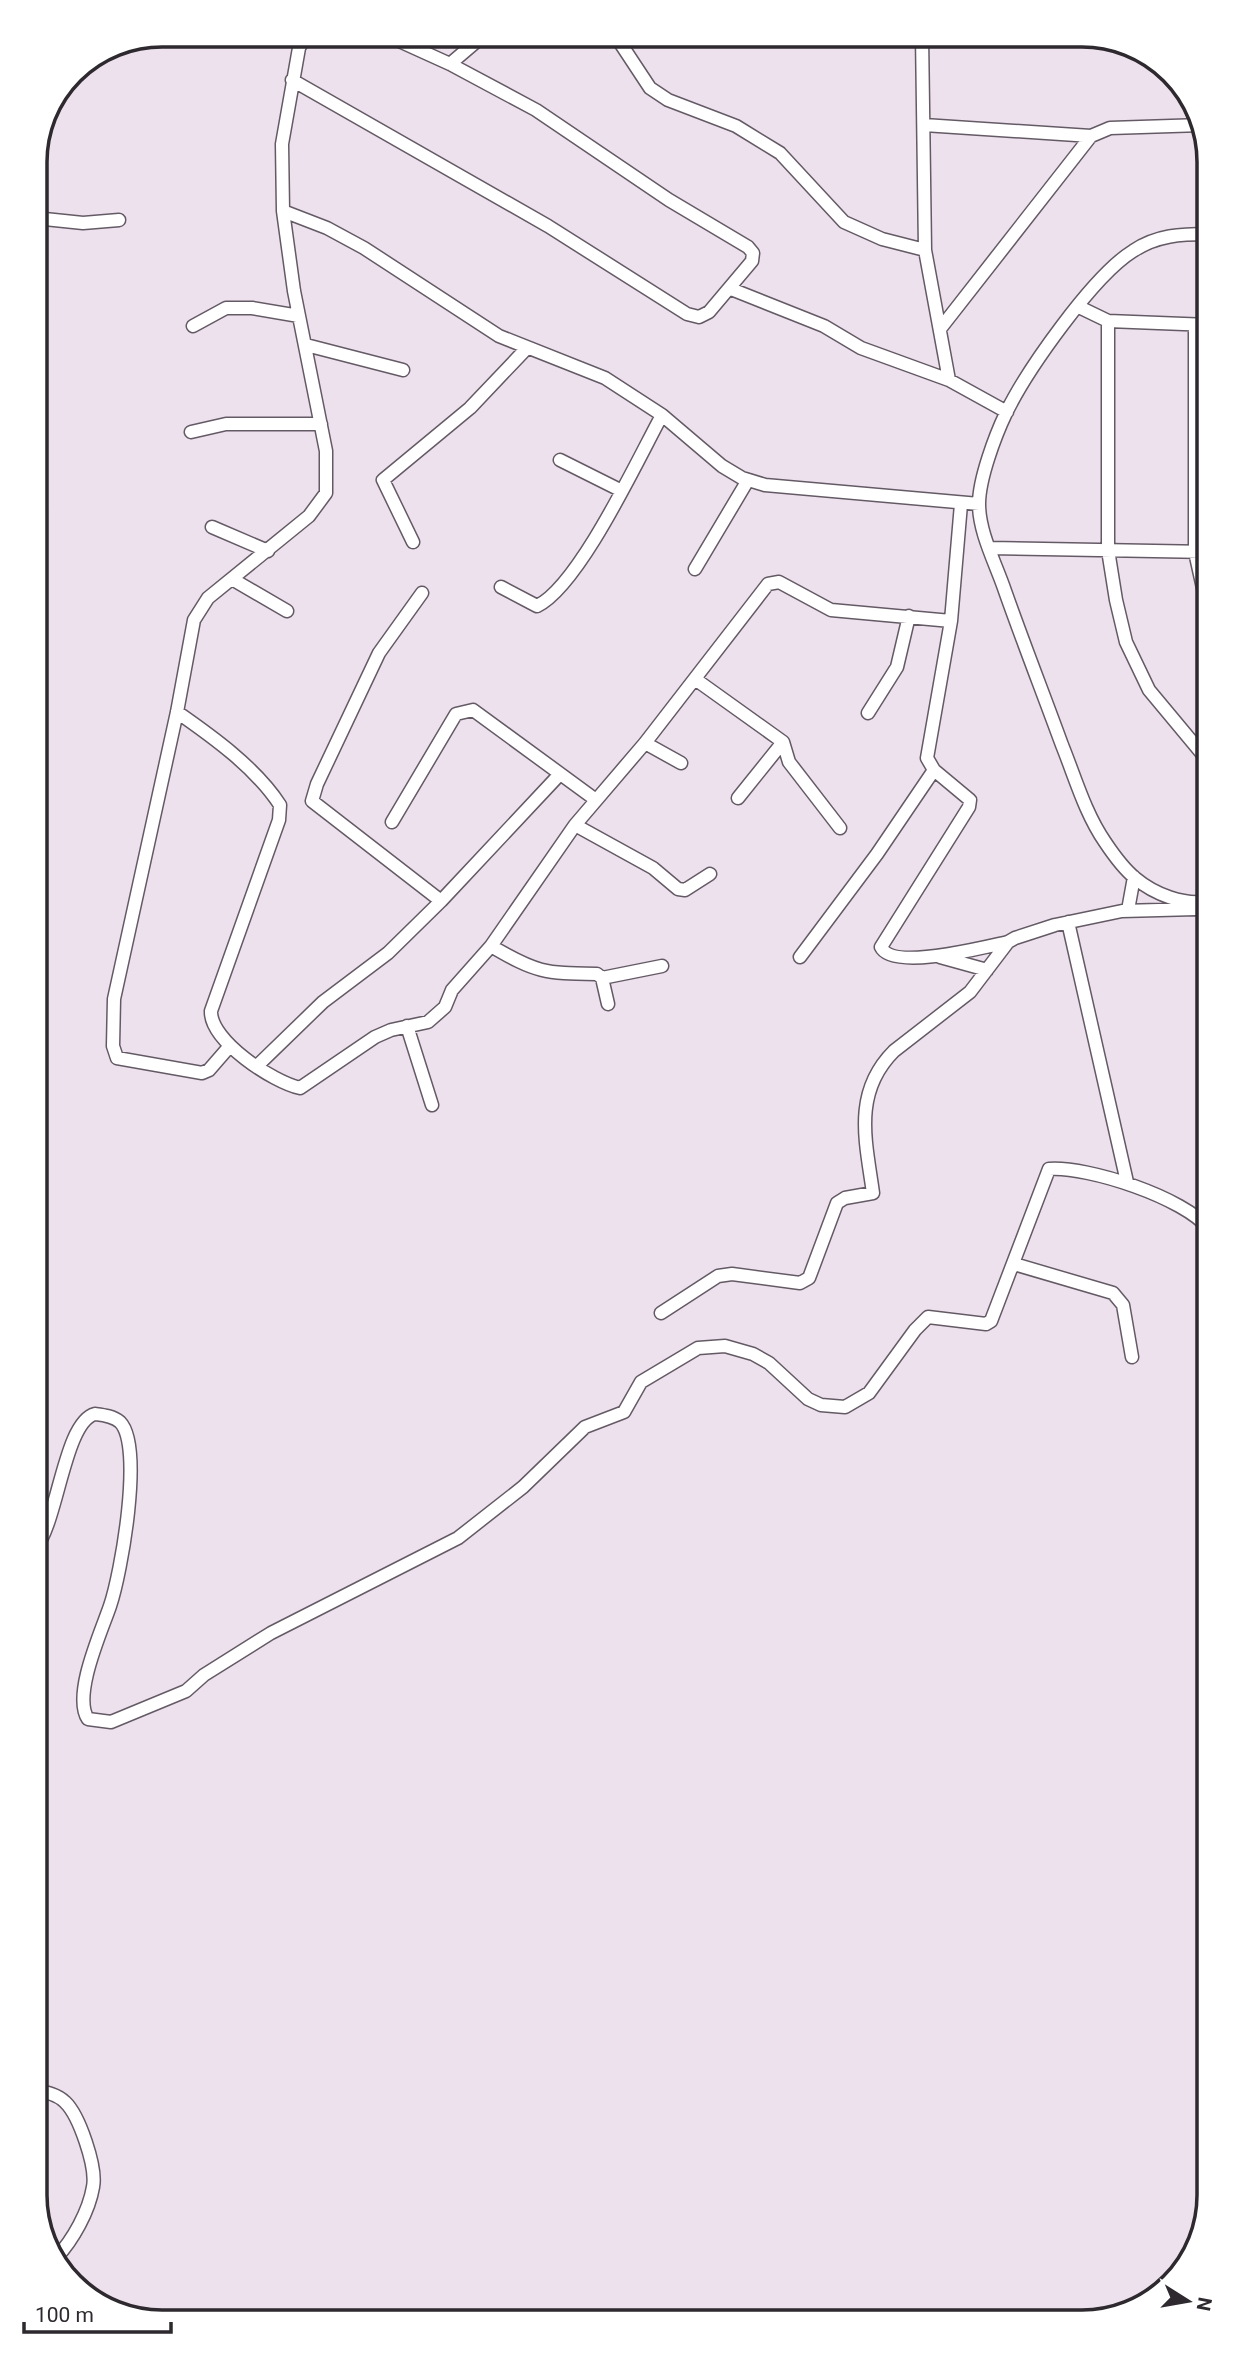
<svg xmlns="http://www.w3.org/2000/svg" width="1244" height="2357" viewBox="0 0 1244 2357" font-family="Roboto,sans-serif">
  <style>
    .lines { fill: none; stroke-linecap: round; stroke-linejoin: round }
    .stream { stroke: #898eae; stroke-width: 2.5 }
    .minor-casing { stroke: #645a65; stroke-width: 15 }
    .minor { stroke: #fff; stroke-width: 12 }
    .rim { fill: none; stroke: #2d292e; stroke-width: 3.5 }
  </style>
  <rect width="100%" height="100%" fill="#ede1ee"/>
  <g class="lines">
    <path class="stream" d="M1209 2195 1204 2166 1209 2143"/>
    <defs>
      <path id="minor" d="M306 35 299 48 282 144 283 211 327 228 364 248 499 336 605 378 662 415 722 466 742 478 765 485 979 504
        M615 35 650 88 668 100 736 126 780 153 844 222 882 239 925 250
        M922 35 925 250 949 380 1007 412
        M450 64 484 35
        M292 80 548 226 687 314 699 317 709 312 752 261 753 253 748 247 669 200 536 110 450 64 386 35
        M924 125 1091 136
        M35 218 83 223 119 220
        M731 289 824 326 861 348 949 380
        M1079 307 1108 321 1209 325
        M1108 321V550L1116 600 1126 642 1149 690 1209 762
        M1195 325V552L1209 615
        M193 326 226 308H252L299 316
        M940 329 1091 136 1110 128 1202 125
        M306 345 403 370
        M191 432 226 424H321
        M560 460 620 490
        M961 504 951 621 927 758 934 770 970 800 969 807 881 947C892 971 985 947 1008 942
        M212 527 268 551
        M413 542 383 480 470 408 526 349
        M990 548 1209 552
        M695 569 748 480
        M232 579 287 611
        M501 587 537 606C579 586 638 459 662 415
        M422 593 379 653 317 784 312 801 441 901
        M695 679 783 742 789 762 840 828
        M177 712C213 737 256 768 280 805L279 820 211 1011C210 1041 273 1082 300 1088L375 1037 391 1030 428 1022 445 1007 452 990 491 946 575 825 645 743 768 584 779 582 831 610 951 621
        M868 713 897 667 909 616
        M645 743 681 763
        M738 798 783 742
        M392 822 456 714 473 710 596 800
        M575 825 653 868 678 889 685 890 710 874
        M1209 901C1184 906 1154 894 1135 878 1124 869 1113 854 1105 842 1085 813 1075 777 1062 745 1043 693 1023 642 1005 591 996 564 979 533 979 504 979 479 995 436 1006 413 1027 370 1093 276 1133 251 1157 235 1181 234 1209 234
        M1194 903 1209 921
        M1128 910 1134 877
        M1068 922 1127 1182
        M491 946C537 973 544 973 597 974L602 978 662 966
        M800 957 877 854 934 770
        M940 957 987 970
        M602 978 608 1004
        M407 1026 432 1105
        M229 1047 209 1070 202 1073 117 1058 113 1046 114 999 177 712 194 620 208 598 309 516 326 493V451L294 291 283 211
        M258 1065 323 1002 388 953 441 901 560 774
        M1014 1264 1113 1293 1123 1305 1132 1357
        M661 1313 718 1276 732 1274 800 1283 809 1278 837 1203 845 1198 873 1193C866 1142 852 1093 894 1051L970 992 1008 942 1015 938 1055 925 1122 911 1196 909
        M35 1549C58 1522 64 1422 95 1414 103 1415 113 1416 120 1422 144 1446 121 1574 110 1606 102 1630 72 1695 88 1719L111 1722 186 1691 204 1675 271 1633 458 1538 523 1487 585 1427 624 1412 641 1382 698 1348 725 1346 753 1354 769 1363 808 1399 821 1405 845 1407 869 1393 915 1330 928 1317 986 1324 991 1321 1049 1169C1088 1166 1185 1198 1209 1229
        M35 2090C45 2092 57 2094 65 2102 79 2115 97 2167 93 2187 89 2211 73 2240 56 2258"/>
    </defs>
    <use href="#minor" class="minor-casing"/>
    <use href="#minor" class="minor"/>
  </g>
  <path d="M0 0H1244V2357H0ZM162 47H1082A115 115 0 0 1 1197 162V2195A115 115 0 0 1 1082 2310H162A115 115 0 0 1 47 2195V162A115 115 0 0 1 162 47Z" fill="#fff" fill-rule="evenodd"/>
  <path class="rim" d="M162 47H1082A115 115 0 0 1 1197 162V2195A115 115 0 0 1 1082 2310H162A115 115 0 0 1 47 2195V162A115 115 0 0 1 162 47Z"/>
  <g transform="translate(1188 2301) rotate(101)" stroke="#ffffff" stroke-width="5" paint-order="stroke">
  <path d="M0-5L12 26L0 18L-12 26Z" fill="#2d292e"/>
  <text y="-10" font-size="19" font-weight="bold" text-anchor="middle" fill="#2d292e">N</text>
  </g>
  <path d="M24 2322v10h147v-10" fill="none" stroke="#2d292e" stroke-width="3.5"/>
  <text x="35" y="2322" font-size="21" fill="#2d292e" stroke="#ffffff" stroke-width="5" paint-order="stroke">100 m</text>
</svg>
